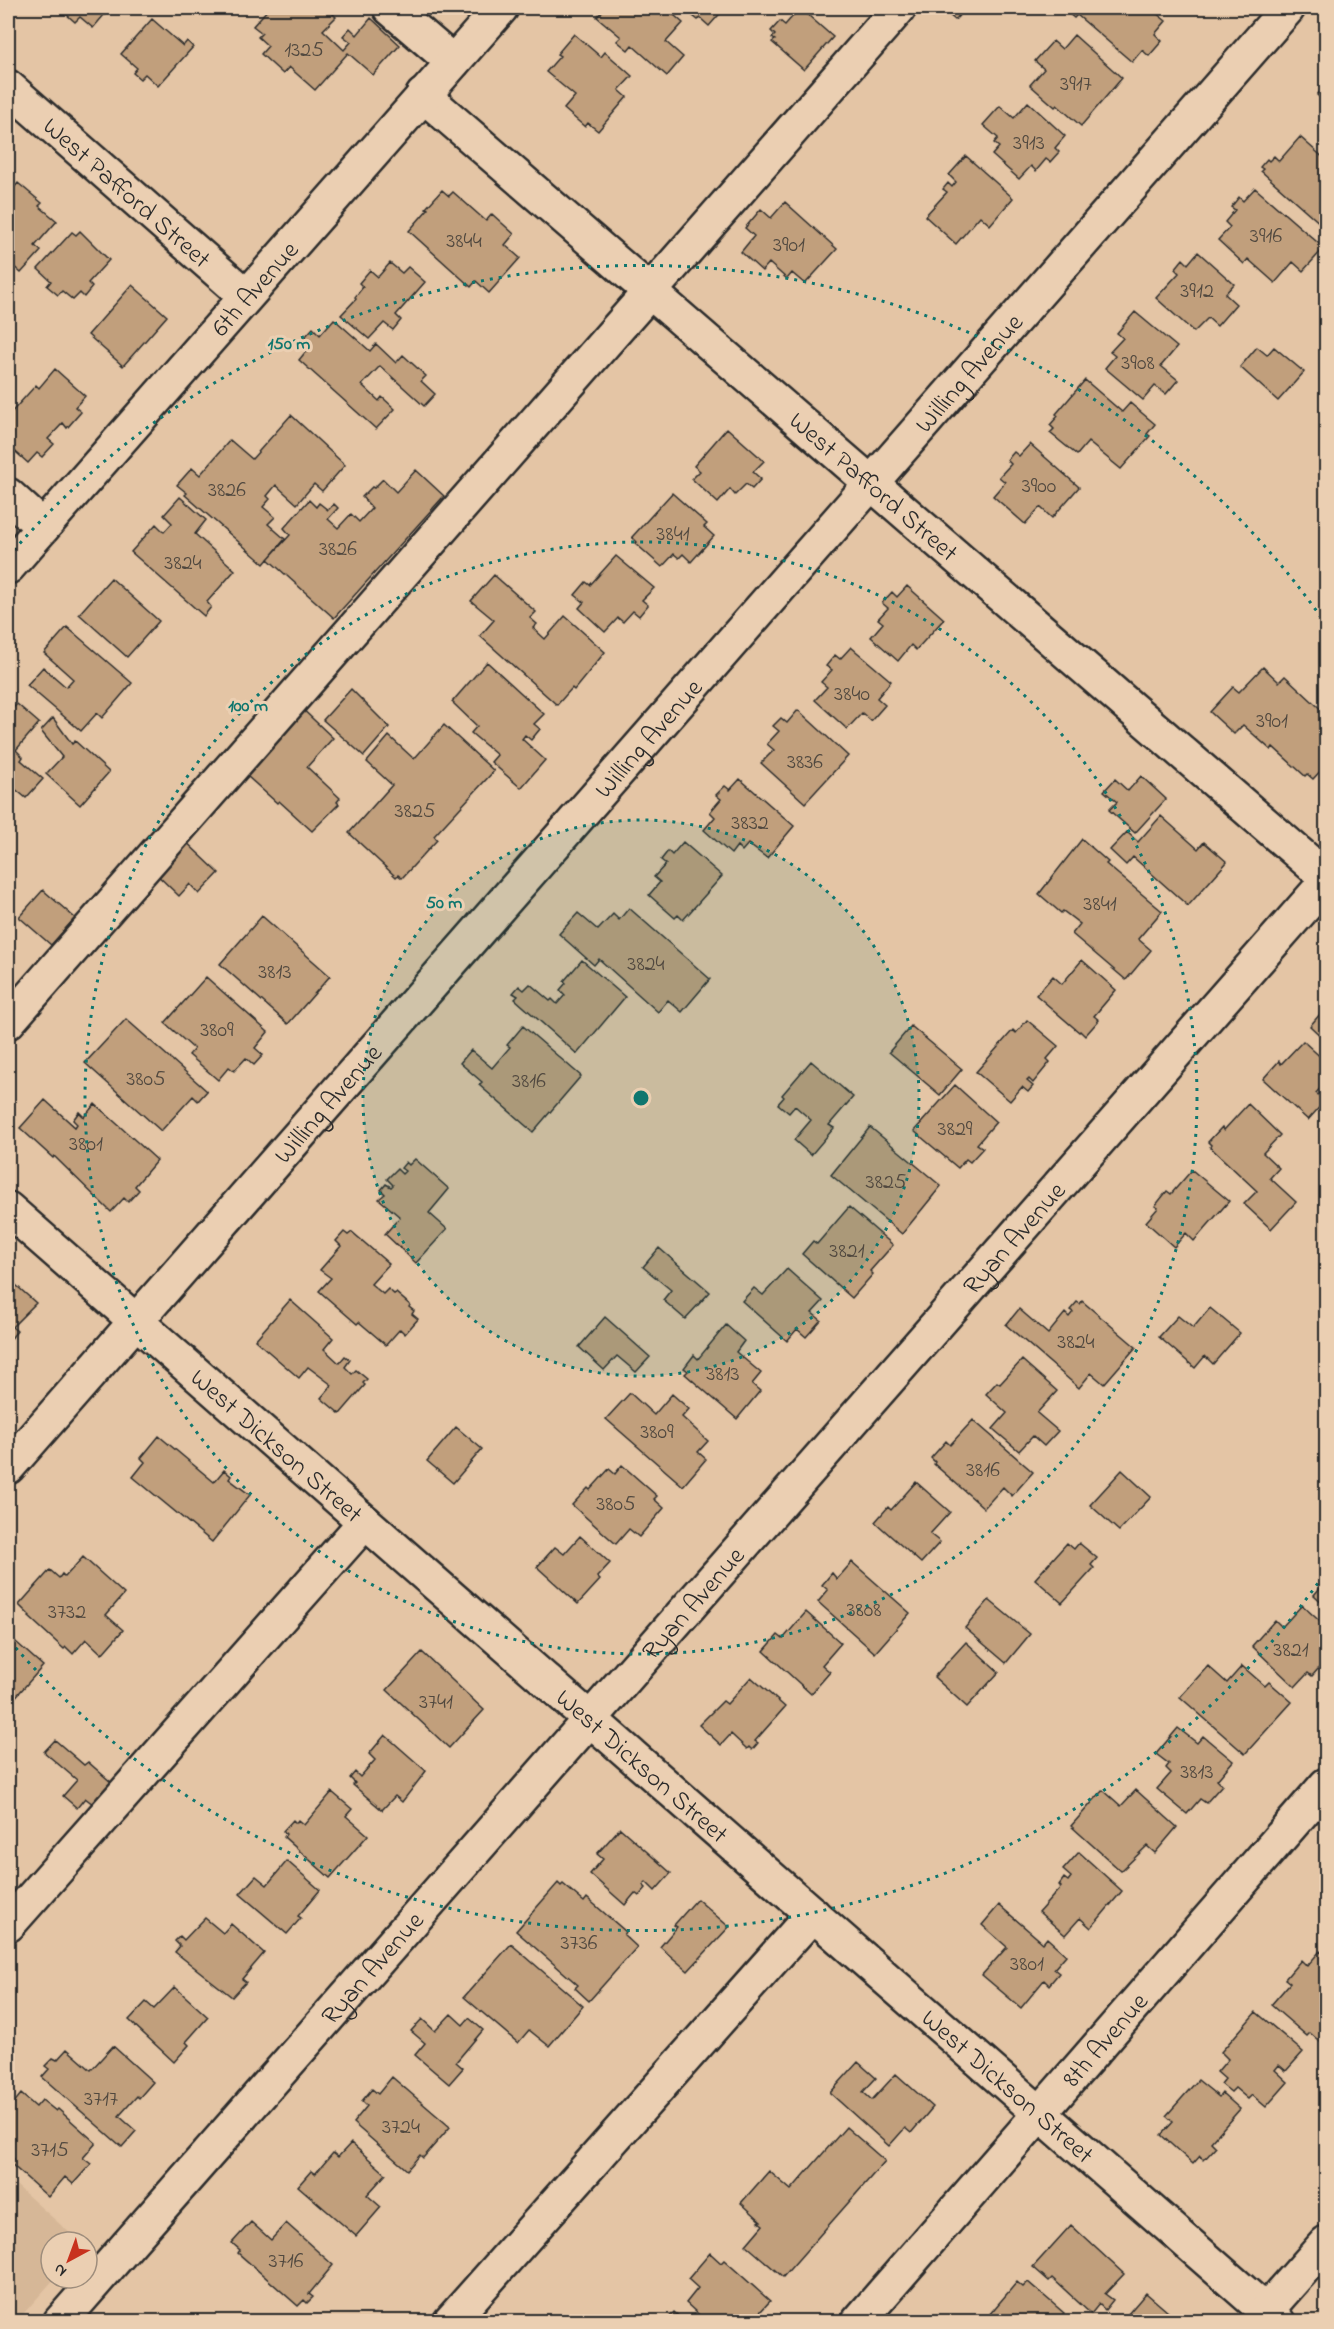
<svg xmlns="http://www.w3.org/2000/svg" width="1334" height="2329" viewBox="0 0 1334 2329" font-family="'Indie Flower',sans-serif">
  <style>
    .built { fill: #d6b797 }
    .building { fill: #c19f7c; stroke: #2b2b2b; stroke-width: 1.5 }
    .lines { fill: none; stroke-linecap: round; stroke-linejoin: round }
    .minor-casing { stroke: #2b2b2b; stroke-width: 38 }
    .minor { stroke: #ebcfb2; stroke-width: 33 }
    .ring { fill: none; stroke: #0f766e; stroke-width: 3; stroke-dasharray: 3 6 }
    .labels { text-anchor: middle; stroke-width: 6; stroke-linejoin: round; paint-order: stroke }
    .number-label { font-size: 22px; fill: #50483f }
    .street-label { font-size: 26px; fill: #2b2b2b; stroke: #ebcfb2 }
    .centre { fill: #0f766e; stroke: #ebcfb2; stroke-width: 3 }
    .ring-label { font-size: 18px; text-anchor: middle; font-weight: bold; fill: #0f766e; stroke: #ebcfb2; stroke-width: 6; stroke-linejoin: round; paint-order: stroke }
  </style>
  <rect width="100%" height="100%" fill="#e4c5a5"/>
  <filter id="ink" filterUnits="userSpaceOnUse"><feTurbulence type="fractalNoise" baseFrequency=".0167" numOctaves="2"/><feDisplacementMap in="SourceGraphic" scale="12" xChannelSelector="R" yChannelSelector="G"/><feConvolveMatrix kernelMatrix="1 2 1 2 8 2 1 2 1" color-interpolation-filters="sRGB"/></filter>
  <g filter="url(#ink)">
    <path class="built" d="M8 2178 80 2242H51V2278H55L17 2321H8Z"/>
    <path class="building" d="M67 8H110L93 28 80 17 75 22 66 14 70 10Z
      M269 8H325L323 10 325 12 328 9 336 17 323 30 344 50 351 42 343 36 350 28 357 35 371 18 400 45 373 75 348 53 315 90 289 67 283 74 261 54 268 46 258 37 262 33 253 26Z
      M605 8H666L683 23 666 42 683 57 667 76 632 45 628 50 617 41 621 37 597 17Z
      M683 8H725L709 26 700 18 698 20Z
      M800 8 833 37 804 70 772 42 775 40 772 38 775 35 771 31 780 21 785 25Z
      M941 8H966L955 20Z
      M1062 8H1150L1166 21 1155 34 1162 41 1149 56 1142 50 1132 62 1077 15 1074 18Z
      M152 19 183 46 187 41 193 47 158 86 145 74 140 79 133 73 137 68 121 54Z
      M574 34 601 57 605 52 632 76 619 90 627 97 598 131 588 123 585 127 564 109 575 96 546 72 560 56 557 54Z
      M1074 35 1122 78 1081 126 1057 105 1055 107 1030 85 1044 69 1035 61 1053 41 1062 49Z
      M1326 85V103L1317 95Z
      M1028 102 1065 136 1055 148 1059 152 1050 162 1046 159 1036 171 1031 166 1019 179 992 155 999 147 994 143 998 138 983 125 1000 106 1014 118Z
      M1300 137 1326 160V221L1322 225 1261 171 1263 169 1260 167 1267 159 1269 161 1274 156 1279 161Z
      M966 156 1013 198 990 225 980 216 956 244 925 216 947 192 943 189 948 183 952 187 956 182 949 175Z
      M18 183 42 203 39 206 57 221 35 246 41 251 21 273 11 264 8 268V195Z
      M1255 188 1324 248 1303 271 1293 262 1275 283 1248 259 1244 264 1218 240 1230 227 1225 222 1235 210 1231 207 1239 197 1243 201Z
      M442 190 449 196 453 192 486 221 492 214 514 234 505 245 520 258 489 293 476 281 471 287 409 231 428 209 426 208Z
      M785 202 837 249 805 284 792 273 787 279 769 263 762 271 741 252 754 236 745 228 761 209 771 218Z
      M80 231 109 260 88 283 92 287 84 297 80 293 73 300 62 291 58 295 47 286 51 281 38 269 72 232 76 235Z
      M1198 252 1234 284 1225 294 1236 304 1217 326 1208 318 1194 332 1156 298 1179 273 1175 269 1183 259 1188 264Z
      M390 263 402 273 408 267 425 282 396 315 401 320 393 330 384 323 369 339 341 315 356 299 355 297 363 287 359 283 370 270 378 277Z
      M132 285 167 316 123 366 88 335Z
      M1135 312 1177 347 1161 366 1178 380 1166 394 1155 386 1143 400 1105 368 1115 356 1110 352 1123 338 1117 333Z
      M334 319 370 351 376 344 396 363 403 355 426 376 421 381 435 394 424 406 380 366 362 385 379 401 382 397 395 409 376 429 299 360 312 344 304 338 313 328 320 335Z
      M1257 347 1267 355 1274 347 1304 372 1278 401 1240 367Z
      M55 369 85 396 75 407 81 412 67 428 63 423 48 439 54 444 42 457 37 453 28 463 8 445V416L36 385 39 388Z
      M1085 380 1122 412 1130 403 1155 424 1147 434 1150 436 1121 469 1088 442 1077 455 1050 433 1054 429 1050 425 1058 416 1056 414Z
      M291 415 345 465 322 491 314 484 297 504 276 485 267 496 270 499 263 507 275 517 268 524 285 539 264 564 185 495 187 493 177 485 192 468 200 475 230 440 252 459Z
      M727 428 764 461 753 472 761 479 752 489 746 484 735 495 730 489 718 503 692 479 700 471 694 466Z
      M1030 444 1079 487 1052 518 1040 507 1025 524 993 496 1005 482 999 477 1011 464 1007 460 1014 452 1019 456Z
      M416 470 444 496 334 618 268 559 290 535 284 528 309 500 316 507 319 503 328 510 334 504 338 508 328 519 338 528 351 514 359 522 372 508 362 497 372 487 374 488 383 479 396 492Z
      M672 493 707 524 704 527 714 536 691 562 683 554 679 558 674 554 662 567 635 543 637 542 632 537Z
      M180 497 206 520 195 534 235 570 207 602 211 607 204 616 131 552 156 524 164 532 172 523 164 515Z
      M616 556 654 588 642 600 648 605 639 616 633 611 623 622 618 618 605 632 579 608 584 602 575 595 586 582 590 585Z
      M494 575 536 612 530 618 537 624 533 628 545 639 565 616 605 652 574 690 572 688 557 705 480 636 494 620 471 601Z
      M111 578 159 621 127 657 79 614Z
      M907 586 944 619 916 650 911 645 898 661 871 637 883 623 878 619 888 608 882 603 892 592 897 597Z
      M67 627 132 683 102 718 97 713 81 731 27 685 43 667 66 687 73 679 44 653Z
      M851 647 891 681 877 698 885 705 871 721 862 713 847 729 815 700 827 687 821 682 832 670 826 666 835 655 840 659Z
      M487 662 544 714 534 724 540 729 531 740 525 735 522 739 545 760 521 788 491 762 497 755 471 733 477 726 452 702Z
      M1263 667 1279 682 1285 676 1326 714V765L1313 779 1307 774 1305 776 1273 747 1271 750 1243 725 1234 734 1210 712 1233 687 1239 692Z
      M351 689 389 727 364 756 323 720Z
      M296 703 333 738 307 767 340 798 337 802 339 804 312 831 279 801 277 803 237 767Z
      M8 704 13 708 17 704 39 723 16 750 23 757 21 760 43 779 26 798 8 783Z
      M798 710 848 756 805 803 761 763 774 750 767 744 779 731 773 726 781 718 787 723Z
      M53 718 72 744 75 741 109 772 80 805 46 774 62 757 41 731Z
      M444 725 494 771 434 836 437 840 402 878 398 875 396 877 349 833 392 785 367 762 389 736 414 759Z
      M1141 776 1166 799 1135 833 1109 810 1117 802 1104 791 1115 779 1128 791Z
      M740 779 794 826 767 858 748 844 742 851 737 846 731 854 704 830 715 817 710 812 721 799 716 795 725 786 730 790Z
      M1161 816 1198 849 1204 842 1227 862 1188 906 1133 857 1126 865 1110 850 1127 832 1138 842Z
      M181 837 219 873 199 894 190 884 179 896 151 869Z
      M1082 839 1108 862 1106 864 1162 911 1138 939 1151 950 1126 980 1072 934 1080 924 1063 911 1061 913 1039 894Z
      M683 842 722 876 683 920 678 915 675 918 649 895 660 882 654 877 666 864 661 860 668 851 672 855Z
      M43 890 75 918 51 945 19 917Z
      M629 908 710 979 682 1012 668 1000 658 1012 599 959 594 965 559 934 578 913 598 930 613 914 619 920Z
      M262 916 330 976 288 1024 220 964Z
      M582 960 625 997 577 1054 515 999 518 996 513 993 519 986 524 990 530 984 550 1001 552 999 557 1004 565 995 560 990 566 983 564 981Z
      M1082 960 1116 990 1094 1016 1099 1020 1085 1036 1080 1031 1079 1032 1036 995 1053 976 1062 984Z
      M206 977 268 1032 255 1048 263 1055 254 1065 246 1058 234 1071 229 1067 218 1080 189 1055 194 1049 165 1023Z
      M1326 1007V1041L1310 1026Z
      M126 1019 207 1091 198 1101 193 1096 161 1131 85 1063Z
      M1027 1020 1058 1046 1047 1059 1050 1062 1033 1083 1029 1079 1027 1081 1033 1086 1028 1092 1022 1087 1010 1101 976 1072 1013 1030 1016 1033Z
      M523 1026 581 1076 533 1132 479 1085 482 1082 460 1063 471 1050 492 1068 510 1047 507 1045Z
      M911 1026 962 1069 940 1095 889 1052Z
      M1303 1041 1326 1062V1082L1316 1093 1325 1101 1308 1120 1263 1079 1279 1061 1281 1064Z
      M811 1061 853 1097 829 1125 834 1128 811 1155 794 1140 811 1120 795 1106 789 1113 778 1104 784 1097 782 1095Z
      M955 1085 996 1122 977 1144 983 1148 970 1162 966 1159 958 1168 914 1131Z
      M45 1100 75 1127 77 1124 73 1120 79 1112 84 1117 95 1104 157 1160 135 1186 139 1190 128 1202 124 1198 111 1212 54 1156 53 1158 20 1128Z
      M1248 1104 1280 1135 1263 1153 1279 1168 1270 1178 1296 1202 1271 1229 1244 1204 1257 1191 1210 1147 1211 1145 1208 1142 1222 1127 1224 1130Z
      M870 1127 941 1186 902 1234 831 1175Z
      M415 1159 449 1189 429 1213 447 1229 416 1263 385 1234 400 1217 379 1199 385 1194 381 1190 386 1184 391 1187 393 1185 387 1179 397 1169 402 1174 405 1171 401 1168 406 1162 409 1165Z
      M1192 1170 1229 1201 1194 1241 1186 1233 1174 1247 1146 1222 1158 1208 1155 1206 1167 1191 1171 1194Z
      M849 1207 893 1245 870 1271 873 1274 852 1298 802 1254 813 1241 817 1244Z
      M344 1232 348 1235 352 1232 389 1264 371 1284 383 1294 388 1289 394 1294 396 1293 410 1305 409 1307 414 1311 412 1314 418 1319 405 1334 400 1329 386 1345 359 1322 357 1324 319 1291 331 1278 320 1270 341 1246 336 1241Z
      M659 1248 710 1292 685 1319 663 1300 671 1290 643 1267Z
      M787 1269 823 1301 812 1313 821 1320 806 1337 797 1329 787 1341 742 1301 754 1288 763 1295Z
      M8 1278 36 1303 12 1327 17 1331 9 1341Z
      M290 1300 333 1338 324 1349 339 1363 345 1356 350 1360 345 1367 352 1374 356 1370 367 1379 363 1383 365 1385 340 1414 321 1398 332 1385 308 1367 299 1378 255 1340Z
      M1082 1301 1136 1347 1104 1384 1091 1373 1079 1388 1006 1325 1019 1309 1048 1334 1065 1313 1069 1317 1073 1312 1070 1310 1077 1302 1080 1304Z
      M1210 1308 1240 1333 1213 1364 1205 1356 1195 1368 1159 1337 1178 1316 1193 1328Z
      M605 1317 650 1357 636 1372 617 1356 604 1370 579 1347Z
      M726 1325 744 1341 736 1352 761 1373 752 1384 760 1391 737 1419 685 1374 688 1371 684 1368 694 1355 698 1359Z
      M1022 1360 1057 1391 1037 1413 1058 1431 1044 1446 1033 1436 1019 1451 993 1429 1007 1413 986 1394 997 1382 1000 1384Z
      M630 1393 654 1415 672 1394 689 1409 682 1417 708 1441 698 1452 706 1459 683 1486 606 1419Z
      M973 1420 1033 1472 1012 1496 1003 1487 984 1508 934 1464 935 1462 931 1458 946 1441 950 1445Z
      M456 1427 482 1449 453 1483 427 1461Z
      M159 1436 214 1482 224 1470 231 1476 229 1479 250 1495 212 1542 133 1477 145 1462 141 1458Z
      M622 1465 657 1496 654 1499 664 1508 639 1537 629 1529 616 1544 572 1505 588 1488 590 1490 609 1469 615 1474Z
      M1122 1470 1151 1497 1119 1531 1090 1505Z
      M916 1482 950 1512 930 1534 940 1542 921 1563 875 1522 888 1507 891 1510Z
      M580 1536 610 1563 597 1577 600 1580 578 1604 537 1567 555 1547 564 1554Z
      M1067 1543 1074 1549 1079 1543 1097 1558 1091 1565 1094 1568 1062 1603 1035 1579Z
      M83 1557 124 1594 106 1615 123 1630 102 1654 86 1639 73 1654 66 1647 64 1649 29 1617 30 1616 19 1605 50 1570 59 1578 62 1574 65 1577Z
      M852 1562 910 1613 875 1653 818 1602 828 1590 822 1585 832 1573 837 1579Z
      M1326 1581V1606L1314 1595Z
      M989 1600 1030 1634 1006 1663 965 1628Z
      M1302 1605 1326 1627V1650L1323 1653 1326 1660 1312 1676 1308 1673 1295 1687 1252 1646 1275 1620 1282 1627Z
      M806 1612 841 1643 822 1665 830 1672 811 1694 764 1651 778 1635 783 1639Z
      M8 1635 43 1666 12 1701 8 1697Z
      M966 1642 999 1672 967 1707 934 1677Z
      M422 1652 484 1710 449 1748 387 1690Z
      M1208 1666 1227 1683 1242 1666 1265 1686 1269 1682 1292 1702 1245 1754 1180 1697Z
      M751 1677 785 1707 755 1741 758 1743 752 1750 749 1747 747 1749 731 1734 721 1745 699 1725 723 1701 727 1704Z
      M1178 1728 1197 1743 1203 1736 1233 1761 1217 1780 1222 1785 1206 1803 1200 1799 1187 1814 1157 1789 1171 1773 1166 1768 1169 1764 1156 1754Z
      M385 1735 426 1771 402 1802 395 1796 382 1810 353 1785 355 1783 350 1778 355 1772 360 1777 375 1760 369 1754Z
      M55 1740 84 1765 88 1762 112 1783 93 1804 85 1798 77 1808 63 1796 77 1780 44 1752Z
      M1103 1790 1121 1806 1136 1790 1177 1827 1155 1853 1147 1846 1121 1871 1071 1826Z
      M332 1792 352 1809 346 1816 368 1835 330 1878 284 1837 286 1834 283 1831 293 1820 296 1823 298 1820 304 1825Z
      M620 1828 671 1873 655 1891 646 1882 643 1885 646 1888 639 1896 635 1893 625 1905 590 1874 603 1859 597 1854Z
      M1079 1852 1122 1891 1091 1928 1080 1918 1065 1935 1039 1912 1061 1887 1059 1885 1064 1878 1068 1881 1071 1877 1063 1870Z
      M287 1861 320 1890 298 1916 301 1918 287 1934 240 1894 256 1876 267 1885Z
      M558 1883 561 1886 563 1884 584 1902 587 1898 626 1932 624 1935 637 1947 589 2001 575 1988 578 1985 516 1931Z
      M697 1899 729 1927 688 1971 660 1947 677 1927 674 1925Z
      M999 1905 1043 1943 1047 1938 1066 1955 1054 1969 1059 1973 1049 1985 1044 1980 1021 2008 982 1975 1007 1947 982 1925Z
      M205 1918 223 1933 231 1924 264 1953 242 1979 246 1982 232 1997 175 1952 180 1946 175 1941 180 1936 184 1940Z
      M511 1944 583 2006 549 2046 529 2030 518 2043 464 1997Z
      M1320 1951 1326 1957V2047L1310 2033 1307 2036 1271 2005 1290 1983 1285 1979 1301 1960 1307 1966Z
      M175 1987 208 2017 186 2042 189 2045 174 2062 129 2020 146 2002 154 2009Z
      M1256 2012 1303 2052 1286 2071 1279 2065 1275 2070 1288 2082 1266 2107 1252 2095 1248 2099 1235 2088 1231 2092 1221 2084 1225 2079 1217 2072 1228 2059 1221 2052Z
      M451 2014 463 2025 469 2018 483 2030 456 2062 463 2068 449 2084 415 2055 425 2043 411 2031 422 2019 435 2031Z
      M113 2046 153 2082 139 2098 137 2096 119 2116 136 2131 122 2147 42 2077 49 2069 45 2066 53 2058 57 2060 67 2049 91 2070Z
      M858 2062 876 2078 863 2092 872 2100 896 2074 933 2107 911 2133 905 2128 889 2146 830 2093Z
      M392 2077 450 2127 423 2158 420 2155 407 2170 353 2123 367 2106 362 2101 372 2089 378 2094Z
      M1198 2080 1219 2097 1222 2093 1240 2109 1211 2142 1216 2147 1204 2160 1200 2156 1193 2164 1161 2135 1173 2122 1166 2116Z
      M21 2094 36 2107 42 2100 56 2111 58 2109 96 2143 83 2158 91 2164 73 2184 65 2177 48 2197 10 2163 14 2159 8 2153V2110Z
      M846 2127 885 2161 783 2277 746 2245 763 2225 759 2222 761 2221 741 2203 769 2171 791 2190Z
      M351 2143 386 2174 367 2195 381 2207 356 2236 298 2186 311 2171 315 2174 333 2153 338 2157Z
      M251 2222 271 2240 286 2223 333 2265 309 2294 313 2297 307 2303 304 2300 298 2306 238 2253 240 2250 232 2243Z
      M1071 2225 1124 2274 1105 2294 1113 2300 1105 2310 1099 2304 1091 2314 1052 2278 1049 2281 1033 2267Z
      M710 2253 721 2263 724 2260 770 2301 751 2322H707L686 2303 698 2288 688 2279Z
      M1017 2282 1023 2287 1028 2282 1064 2313 1056 2322H983Z
      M1146 2293 1175 2318 1172 2322H1121Z
      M674 2312 685 2322H665Z"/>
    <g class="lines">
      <defs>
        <g id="minor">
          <path d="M390 8 453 62"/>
          <path id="s1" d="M8 87 246 296"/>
          <path id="s2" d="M423 95 1326 877"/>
          <path d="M8 495 43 527"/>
          <path id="s3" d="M8 567 501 8"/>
          <path d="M8 1022 899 8"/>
          <path id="s4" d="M8 1209 1278 2322"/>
          <path id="s5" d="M8 1467 1288 8"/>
          <path d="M8 1925 365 1522"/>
          <path d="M1266 2311 1326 2243"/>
          <path id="s6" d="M60 2322 1326 882"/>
          <path d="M450 2322 813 1914"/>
          <path id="s7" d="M858 2322 1326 1785"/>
        </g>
      </defs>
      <use href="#minor" class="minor-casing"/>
      <use href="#minor" class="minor"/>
    </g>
  </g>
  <circle cx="641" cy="1098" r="278" fill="#0f766e" fill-opacity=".12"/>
  <g class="ring">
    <circle cx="641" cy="1098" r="278"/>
    <circle cx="641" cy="1098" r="556"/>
    <path d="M1323 1576A833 833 0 0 1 8 1639M8 557A833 833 0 0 1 1323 620"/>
  </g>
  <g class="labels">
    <g class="number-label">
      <text x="304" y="56">1325</text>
      <text x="1076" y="90">3917</text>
      <text x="1029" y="149">3913</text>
      <text x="1266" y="242">3916</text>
      <text x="464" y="247">3844</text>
      <text x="789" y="251">3901</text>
      <text x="1197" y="297">3912</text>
      <text x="1138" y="369">3908</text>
      <text x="1039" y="492">3900</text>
      <text x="227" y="496">3826</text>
      <text x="673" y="540">3841</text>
      <text x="338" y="555">3826</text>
      <text x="183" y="569">3824</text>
      <text x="852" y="700">3840</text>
      <text x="1272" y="727">3901</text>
      <text x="805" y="768">3836</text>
      <text x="415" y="817">3825</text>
      <text x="750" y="829">3832</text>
      <text x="1100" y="910">3841</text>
      <text x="646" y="970">3824</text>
      <text x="275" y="978">3813</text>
      <text x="217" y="1036">3809</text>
      <text x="146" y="1085">3805</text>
      <text x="529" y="1087">3816</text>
      <text x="955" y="1135">3829</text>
      <text x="86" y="1150">3801</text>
      <text x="886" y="1188">3825</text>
      <text x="847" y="1257">3821</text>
      <text x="1076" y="1348">3824</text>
      <text x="723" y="1380">3813</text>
      <text x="657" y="1438">3809</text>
      <text x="983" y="1476">3816</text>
      <text x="616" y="1510">3805</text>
      <text x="864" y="1616">3808</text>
      <text x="67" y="1618">3732</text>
      <text x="1291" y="1656">3821</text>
      <text x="436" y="1708">3741</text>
      <text x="1197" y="1778">3813</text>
      <text x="579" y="1949">3736</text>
      <text x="1027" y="1970">3801</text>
      <text x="101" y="2105">3717</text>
      <text x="401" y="2133">3724</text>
      <text x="50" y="2156">3715</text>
      <text x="286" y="2267">3716</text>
    </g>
    <g class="street-label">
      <text dy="9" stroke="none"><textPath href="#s1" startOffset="159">West Pafford Street</textPath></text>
      <text dy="9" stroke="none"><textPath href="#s3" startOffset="372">6th Avenue</textPath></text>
      <text dy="9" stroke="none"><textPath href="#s5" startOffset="1456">Willing Avenue</textPath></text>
      <text dy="9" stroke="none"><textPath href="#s2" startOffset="597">West Pafford Street</textPath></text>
      <text dy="9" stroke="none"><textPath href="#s5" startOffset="970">Willing Avenue</textPath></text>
      <text dy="9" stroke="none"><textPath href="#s5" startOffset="484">Willing Avenue</textPath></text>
      <text dy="9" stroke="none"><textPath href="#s6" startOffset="1444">Ryan Avenue</textPath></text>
      <text dy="9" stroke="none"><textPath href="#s4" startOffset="358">West Dickson Street</textPath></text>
      <text dy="9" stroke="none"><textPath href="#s6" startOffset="958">Ryan Avenue</textPath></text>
      <text dy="9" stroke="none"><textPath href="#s4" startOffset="844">West Dickson Street</textPath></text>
      <text dy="9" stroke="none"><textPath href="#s6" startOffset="472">Ryan Avenue</textPath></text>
      <text dy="9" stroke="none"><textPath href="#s7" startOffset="375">8th Avenue</textPath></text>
      <text dy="9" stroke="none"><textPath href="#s4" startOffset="1330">West Dickson Street</textPath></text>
    </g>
  </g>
  <circle cx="641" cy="1098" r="9" class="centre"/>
  <g class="ring-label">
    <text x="289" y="349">150 m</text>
    <text x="248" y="711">100 m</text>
    <text x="444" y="908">50 m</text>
  </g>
  <rect width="1334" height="2329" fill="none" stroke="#ebcfb2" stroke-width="30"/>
  <rect x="15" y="15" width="1304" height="2299" fill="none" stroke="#2b2b2b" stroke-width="2" filter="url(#ink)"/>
  <g transform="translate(69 2260) rotate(221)"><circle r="28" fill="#ebcfb2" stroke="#9e8d7c" stroke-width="1.5"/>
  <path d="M0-4.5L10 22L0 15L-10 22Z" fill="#c8321e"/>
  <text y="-9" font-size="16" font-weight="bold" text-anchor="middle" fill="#2b2b2b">N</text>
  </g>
</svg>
